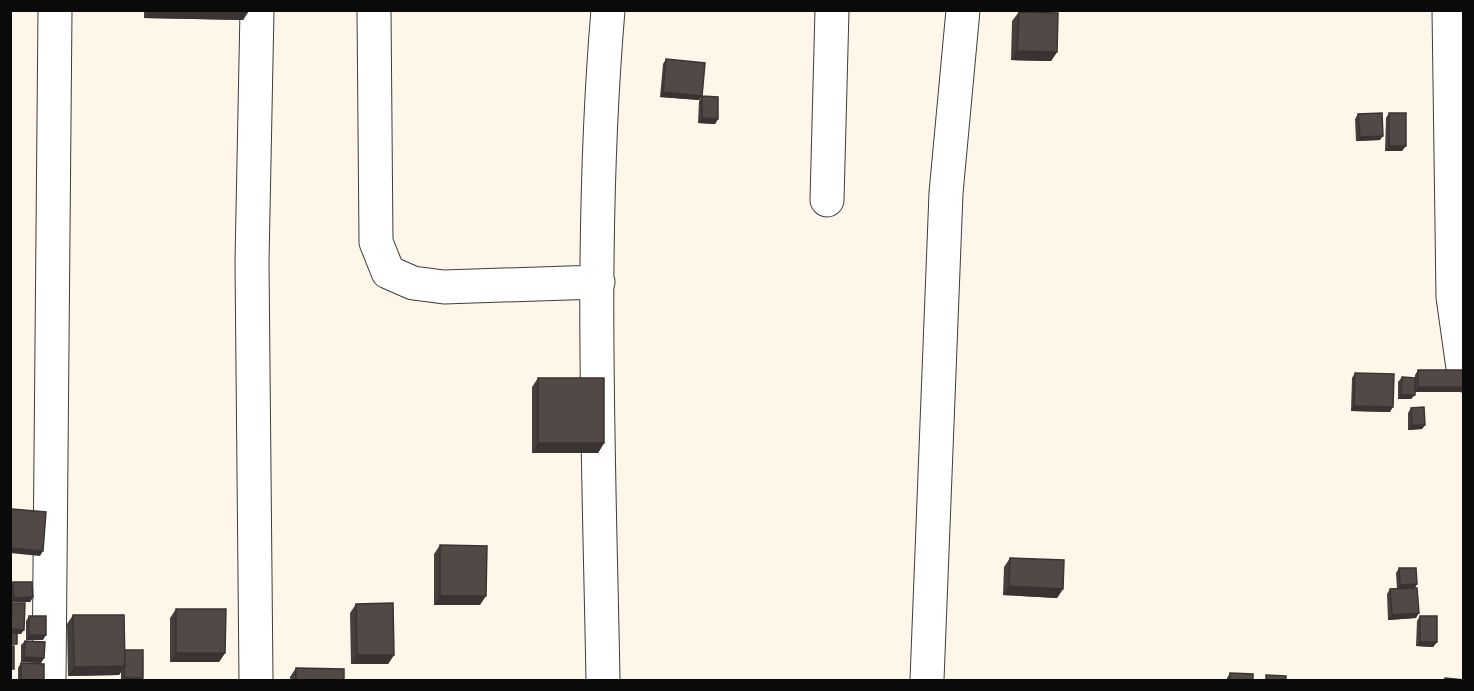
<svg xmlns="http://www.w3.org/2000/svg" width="1474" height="691" viewBox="0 0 1474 691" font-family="Georgia,serif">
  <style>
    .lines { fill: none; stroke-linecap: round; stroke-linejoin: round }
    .minor-casing { stroke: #3d3d3d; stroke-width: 35 }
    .minor { stroke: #fff; stroke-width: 33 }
    .wall { fill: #473f3d }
    .shaded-wall { fill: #393332 }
    .building { fill: #524947; stroke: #393332; stroke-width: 1.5 }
  </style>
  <rect width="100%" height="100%" fill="#fef6e8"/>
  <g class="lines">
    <defs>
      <path id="minor" d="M374 10 376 242 388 272 413 283 444 287 598 282
        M1449 10 1453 297 1464 375
        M827 200 832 10
        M49 680 55 10
        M256 680 252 262 257 10
        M603 680C599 458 589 233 608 10
        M927 680 946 193 963 10"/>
    </defs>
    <use href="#minor" class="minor-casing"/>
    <use href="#minor" class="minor"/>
  </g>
  <path class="wall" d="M144 10H249L243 20 144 18Z
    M1019 12 1057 52 1051 61 1011 60 1012 21Z
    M666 59 702 96 699 100 660 97 663 64Z
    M702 96 718 119 715 124 698 123 699 101Z
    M1389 113 1402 151H1385L1386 118Z
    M1358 114 1380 140 1356 141 1355 119Z
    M1418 370H1464V389L1461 392H1415L1411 399H1398V382L1402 377 1415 378V375Z
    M1355 373 1390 412 1351 411 1352 378Z
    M538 378 604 443 598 453H532V387Z
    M1411 408 1425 425 1422 429 1408 430V413Z
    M440 545 480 605H434V554Z
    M1010 558 1063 589 1057 598 1003 595 1004 567Z
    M1399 568 1417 584 1415 588 1416 618 1388 620 1387 594 1390 589H1397L1396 573Z
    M13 582 33 597 30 602H10V586Z
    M356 604 394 655 388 664H351L350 613Z
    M176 609 225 653 219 662H170V618Z
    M73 615 125 650 143 678 141 681H121V672L119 675 68 676 67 624Z
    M29 616 43 640H26V621Z
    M1420 616 1437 642 1433 647 1416 646 1417 621Z
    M25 641 44 658 41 663 21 662V645Z
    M21 663 44 681H18V668Z
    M296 668 344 681H290V677Z
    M1230 673 1253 681H1227V678Z"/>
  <path class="shaded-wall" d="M150 10H221L249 11 243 20 144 18Z
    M1017 51 1057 52 1051 61 1011 60Z
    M663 92 702 96 699 100 660 97Z
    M702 118 718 119 715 124 698 123Z
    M1383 136 1380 140 1356 141 1360 137Z
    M1389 146H1406L1402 151H1385Z
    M1418 387H1464V389L1461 392H1415Z
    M1401 395H1415L1411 399H1398Z
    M1354 406 1393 407 1390 412 1351 411Z
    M1412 425H1425L1422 429 1408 430Z
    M538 443H604L598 453H532Z
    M10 548 43 551 40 556 10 553Z
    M1417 584 1414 589 1397 590 1400 585Z
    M1009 586 1063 589 1057 598 1003 595Z
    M440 596H486L480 605H434Z
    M33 597 30 602H10L14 598Z
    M1419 613 1416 618 1388 620 1392 615Z
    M10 629 24 630 21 634H10Z
    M29 635H46L43 640H26Z
    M1420 642H1437L1433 647 1416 646Z
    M176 653H225L219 662H170Z
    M357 655H394L388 664H351Z
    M24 657 44 658 41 663 21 662Z
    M125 666 119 675 68 676 74 667Z
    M124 678H143L141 681H123Z"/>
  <path class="building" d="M1019 12 1058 13 1057 52 1017 51Z
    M666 59 705 63 702 96 663 92Z
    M702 96 718 97V119L702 118Z
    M1382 113 1383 136 1360 137 1358 114Z
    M1389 113H1406V146H1389Z
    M1418 370H1464V387H1418Z
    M1355 373 1394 374 1393 407 1354 406Z
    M1402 377 1415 378V395H1401Z
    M538 378H604V443H538Z
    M1424 407 1425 425H1412L1411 408Z
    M12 509 46 512 43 551 10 548V531Z
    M440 545 487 546 486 596H440Z
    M1010 558 1064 560 1063 589 1009 586Z
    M1399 568H1416L1417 584 1400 585Z
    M13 582H32L33 597 14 598Z
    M1417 588 1419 613 1392 615 1390 589Z
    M12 603H25L24 630 11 629Z
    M393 603 394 655H357L356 604Z
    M176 609H226L225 653H176Z
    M73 615H124L125 666 74 667Z
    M29 616H46V635H29Z
    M1420 616H1437V642H1420Z
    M10 633H17V644H10Z
    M25 641 45 642 44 658 24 657Z
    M10 646H14V669H10Z
    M125 650H143V678H124Z
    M21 663 44 664V681H21Z
    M296 668 344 669V681H296Z
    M1230 673 1253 674V681H1230Z
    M1266 675 1286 676V681H1266Z
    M1445 678 1464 680V681H1445Z"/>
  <rect width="1474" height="691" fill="none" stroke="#0a0a0a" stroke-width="24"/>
</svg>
